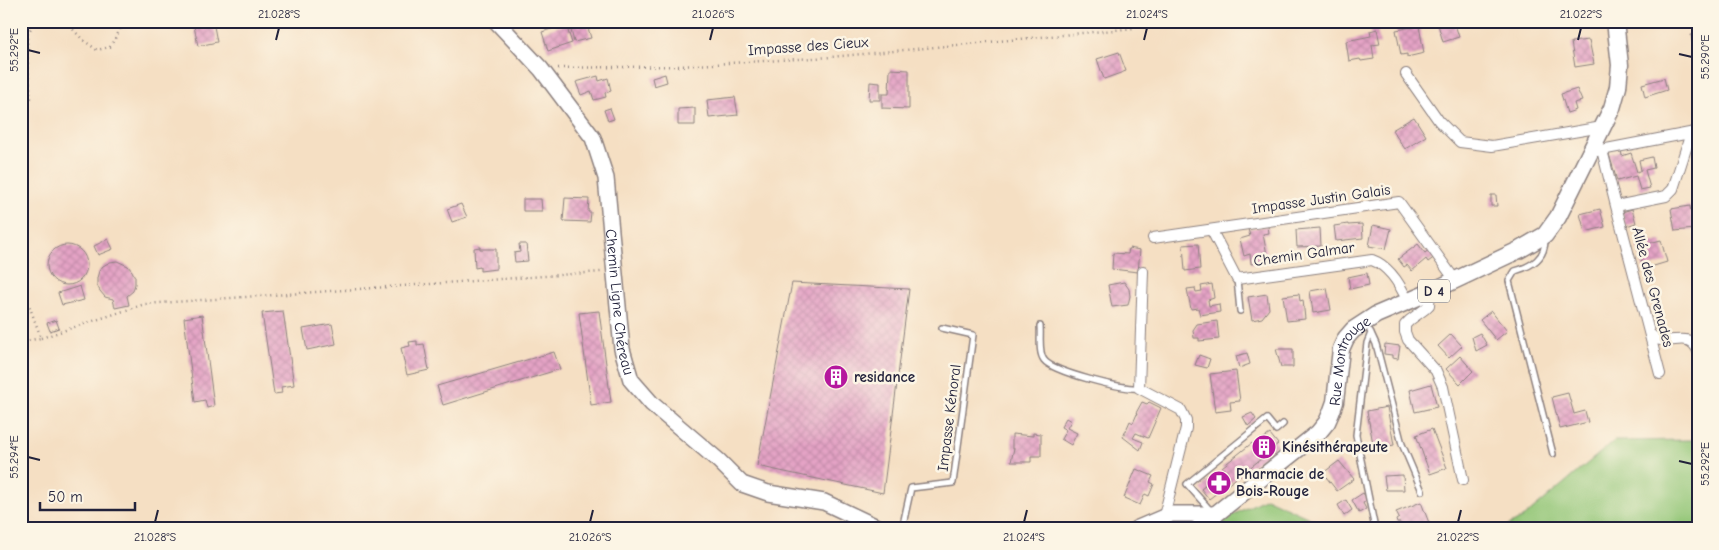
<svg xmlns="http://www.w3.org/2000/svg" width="1719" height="550" viewBox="0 0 1719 550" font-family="'Comic Neue',sans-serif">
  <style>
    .green { fill: #93c677; stroke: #5a7459 }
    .building { fill: url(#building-cross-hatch) }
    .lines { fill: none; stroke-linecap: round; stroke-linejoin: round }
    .lane-casing { stroke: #8c807f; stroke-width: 8 }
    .street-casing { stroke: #8c807f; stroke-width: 12 }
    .secondary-casing { stroke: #8c807f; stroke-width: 18 }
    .primary-casing { stroke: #8c807f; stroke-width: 19 }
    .path { stroke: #8c807f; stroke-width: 2.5; stroke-dasharray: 1 4; stroke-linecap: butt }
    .lane { stroke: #fff; stroke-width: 5 }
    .street { stroke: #fff; stroke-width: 10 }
    .secondary { stroke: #fff; stroke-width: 15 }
    .primary { stroke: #fff; stroke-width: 16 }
    .ticks { fill: none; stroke: #22223b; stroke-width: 2 }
    .labels { text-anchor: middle; stroke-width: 5; stroke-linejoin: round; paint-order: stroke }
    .shield { fill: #fcf5e5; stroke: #63616e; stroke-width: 1 }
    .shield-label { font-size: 14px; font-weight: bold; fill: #22223b }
    .street-label { font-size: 15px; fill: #22223b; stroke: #fcf5e5 }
    .poi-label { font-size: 15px; font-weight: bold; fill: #22223b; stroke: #fcf5e5; text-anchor: start }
    .neatline { fill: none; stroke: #22223b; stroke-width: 2 }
    .ticks-label { font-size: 12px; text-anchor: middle; fill: #22223b }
  </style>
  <defs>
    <pattern id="building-cross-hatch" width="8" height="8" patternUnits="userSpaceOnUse" patternTransform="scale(1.25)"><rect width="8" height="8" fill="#e4a3c5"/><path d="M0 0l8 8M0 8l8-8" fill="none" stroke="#c38caa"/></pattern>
  </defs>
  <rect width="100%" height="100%" fill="#fcf5e5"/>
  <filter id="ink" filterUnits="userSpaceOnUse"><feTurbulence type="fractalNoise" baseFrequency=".02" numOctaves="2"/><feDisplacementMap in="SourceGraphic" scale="10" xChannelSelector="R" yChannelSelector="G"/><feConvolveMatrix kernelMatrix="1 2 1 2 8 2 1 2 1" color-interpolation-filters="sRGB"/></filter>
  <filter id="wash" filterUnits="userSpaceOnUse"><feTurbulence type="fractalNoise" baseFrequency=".0096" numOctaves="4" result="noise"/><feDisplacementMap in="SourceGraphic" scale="20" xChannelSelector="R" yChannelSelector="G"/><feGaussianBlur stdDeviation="1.12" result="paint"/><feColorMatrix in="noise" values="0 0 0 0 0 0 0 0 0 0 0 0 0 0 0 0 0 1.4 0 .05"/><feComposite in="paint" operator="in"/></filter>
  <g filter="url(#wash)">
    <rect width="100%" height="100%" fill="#f5dfc3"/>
    <path class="green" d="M1694 440 1698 444V529H1501L1524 517 1614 441Z
      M1266 498 1333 529H1210L1215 524Z"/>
    <g id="blocks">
      <path class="building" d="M193 21H213L217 42 198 46Z
        M575 21H586L591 38 574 42 571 30 568 31 572 43 548 51 542 32Z
        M670 21H690L691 27 670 29Z
        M1437 21H1454L1459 37 1443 42Z
        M1419 26 1424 53 1407 57V54L1401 55 1396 30Z
        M1377 29 1380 44 1372 45 1374 59 1361 61 1360 59 1349 61 1346 41 1371 36 1370 31Z
        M1698 34V64H1696L1691 35Z
        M1589 40 1594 64 1575 67 1571 42Z
        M1119 52 1126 71 1104 79 1097 59Z
        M890 69 909 70V109L882 108V94H889Z
        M665 74 667 82 654 86 652 78Z
        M598 76 599 81 608 78 611 91 605 93 606 97 594 100 591 91 581 95 576 82Z
        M1664 78 1667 90 1645 97 1642 84Z
        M870 82 880 83V100H869Z
        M1577 89 1582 101 1574 103 1576 110 1567 113 1561 94Z
        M735 97 738 115 709 118 707 100Z
        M610 108 614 119 608 121 604 110Z
        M695 108V125H678V109Z
        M1414 117 1426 136 1405 149 1392 130Z
        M1621 150 1622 156 1631 153 1637 172 1641 170 1639 160 1652 157 1654 168 1645 170 1650 188 1640 190 1636 176 1617 181 1609 154Z
        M1491 195H1496L1497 206H1491Z
        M565 198 589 199 588 212H591L590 222 563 221Z
        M523 199H541L542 211H523Z
        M461 204 467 217 452 222 447 209Z
        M1690 206 1694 229 1675 231 1671 209Z
        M1600 209 1605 227 1585 232 1580 214Z
        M1632 209 1636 223 1626 226 1622 212Z
        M1348 224V225L1362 224 1363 238 1336 241 1334 226Z
        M1373 225 1391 229 1386 249 1369 246Z
        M1268 226 1269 233 1263 234 1268 260 1251 264 1250 254 1244 256 1240 239 1250 236 1248 229Z
        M1320 228 1321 246 1297 247 1296 230Z
        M108 239 113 249 98 255 94 246Z
        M1661 240 1667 262 1644 269 1637 246Z
        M519 244H526L528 261 515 262 514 253 520 252Z
        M1198 244 1200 269 1185 271 1183 245Z
        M1418 244 1425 253 1431 248 1436 256 1428 262 1426 259 1412 271 1407 265 1404 267 1398 259Z
        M47 265a20 20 0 1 1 40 0a20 20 0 1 1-40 0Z
        M480 247V249H496V269L480 271V267L475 268 474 248Z
        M1129 248 1140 250 1138 272 1112 269 1113 253 1128 254Z
        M117 261 128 266 132 271 135 277V284L133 291 127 296 129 305 115 308 113 299 105 297 100 291 97 285V278L99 271 103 266 110 262Z
        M1367 273 1369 285 1350 289 1348 277Z
        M1124 282 1129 289 1130 296 1128 305 1112 307 1108 285Z
        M792 283 909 289 883 493 757 466Z
        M1212 284 1214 298 1208 300 1209 306 1219 304 1220 312 1200 315 1198 308 1191 309 1187 289 1195 288 1196 292 1202 291 1201 286Z
        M80 286 84 300 62 305 58 293Z
        M1327 288 1331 310 1313 313 1310 291Z
        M1267 294 1269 309 1262 318 1252 320 1248 297Z
        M1299 294 1300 301 1303 300 1305 319 1287 321 1283 296Z
        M283 311 294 385 281 387 282 393 274 394 262 313Z
        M599 311 611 402 591 405 579 313Z
        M1491 311 1507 331 1496 340 1480 320Z
        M202 315 214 406 207 408 205 400 195 402 184 318Z
        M56 320 59 328 50 331 47 323Z
        M1217 321 1219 339 1199 341V338H1194L1193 330 1197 324Z
        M332 324 336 344 307 350 303 329Z
        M1480 333 1487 345 1476 351 1472 337Z
        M1451 334 1462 346 1449 358 1438 346Z
        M417 341V345L424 344 429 370 407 375 401 348 410 346 409 342Z
        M1385 344 1400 346 1398 359 1392 358V355L1384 354Z
        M1276 349H1293V367H1281Z
        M554 352 560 369 443 405 437 386Z
        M1247 353 1250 364 1239 368 1236 356Z
        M1199 355 1210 359 1207 368 1195 365Z
        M1460 356 1473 371 1460 384 1446 369Z
        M1236 371 1240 401 1230 402 1231 410 1215 412 1210 374Z
        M1431 384 1437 407 1415 412 1410 390Z
        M1568 393 1574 414 1585 411 1588 422 1560 429 1552 397Z
        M1142 402 1147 404 1149 402 1161 408 1148 438 1136 433 1133 438 1143 442 1140 450 1123 437 1130 421 1133 423 1137 414 1136 413Z
        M1387 407 1394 445 1374 449 1367 411Z
        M1252 413 1256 419 1248 426 1243 417Z
        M1066 418 1071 421 1067 428 1077 433 1071 445 1061 439 1066 430 1061 427Z
        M1432 429 1447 468 1430 474 1416 435Z
        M1033 433 1041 434V456H1031V462H1011L1014 448H1012V434L1033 436Z
        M1270 434 1278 444 1273 448 1274 449 1209 499 1201 489 1205 486 1204 485 1224 469 1222 467 1252 443 1254 445Z
        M1339 461 1354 479 1337 491 1323 473Z
        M1136 469 1153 476 1150 482 1154 484 1149 496 1145 494 1140 505 1124 498Z
        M1403 475 1404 490H1386L1384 476Z
        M1363 493 1368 500 1363 503 1366 509 1359 513 1352 500Z
        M1346 500 1352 510 1344 516 1338 505Z
        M1421 502 1431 528 1402 529 1400 523H1397L1396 520 1399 518 1396 512Z"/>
    </g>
  </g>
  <g filter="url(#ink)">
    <use href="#blocks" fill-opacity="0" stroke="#8c807f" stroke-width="1"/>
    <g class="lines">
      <defs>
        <path id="lane" d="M1545 238C1546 258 1532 266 1515 271L1509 281 1553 454
          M1237 279 1240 311
          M1040 326C1041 336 1038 352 1044 360 1053 372 1124 390 1139 388
          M1370 331 1376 344 1402 444 1422 491
          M1371 333 1367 343 1356 435 1375 529
          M1210 510 1187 484 1267 419 1276 430 1283 424
          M902 529 911 488 953 483 973 335 942 328"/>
        <path id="street" d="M1406 74 1439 121 1460 142 1492 146 1602 127
          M1602 150 1616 206 1666 196 1673 189 1691 133
          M1596 151 1695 132
          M1616 206 1660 374
          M1212 231 1237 279 1372 260C1389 266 1401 286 1408 302
          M1153 238 1399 202 1455 280
          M1143 271 1139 388 1181 410 1186 420V428L1164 516
          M1430 292 1429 305 1425 309 1410 320 1405 325V332L1408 340 1436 371 1443 387 1463 480
          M1650 334C1668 351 1687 327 1698 351"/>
        <g id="secondary">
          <path id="s1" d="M496 21 541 69 593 138 606 178 622 349 631 380 652 404 719 461 742 484 768 493 824 502 881 529"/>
          <path d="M1136 529 1171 514H1214"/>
        </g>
        <g id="primary">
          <path id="s2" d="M1197 529 1318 433 1327 422 1331 413 1335 402 1341 349 1346 338 1353 330 1376 315 1430 292 1519 250 1545 235 1558 217 1612 108 1618 87 1620 65 1615 21"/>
        </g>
      </defs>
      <use href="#lane" class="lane-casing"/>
      <use href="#street" class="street-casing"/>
      <use href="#secondary" class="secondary-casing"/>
      <use href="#primary" class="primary-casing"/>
      <path class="path" d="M61 21 69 25 83 40 97 50 110 47 125 21
        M558 68 679 66 831 57 1135 28
        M21 116 31 98 28 66 27 35 35 21
        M21 283 41 338 21 342
        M41 338 145 304 601 272"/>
      <use href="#lane" class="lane"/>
      <use href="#street" class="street"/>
      <use href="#secondary" class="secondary"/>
      <use href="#primary" class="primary"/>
    </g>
  </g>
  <path class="ticks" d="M276 40 279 28M710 40 713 28M1144 40 1147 28M1578 40 1581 28M28 50 40 53M1679 54 1692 57M28 457 40 460M1679 461 1692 464M155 522 158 510M590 522 593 510M1024 522 1027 510M1458 522 1461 510"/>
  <defs>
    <symbol id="building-disc" viewBox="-11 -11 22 22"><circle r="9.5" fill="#b5179e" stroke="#fcf5e5"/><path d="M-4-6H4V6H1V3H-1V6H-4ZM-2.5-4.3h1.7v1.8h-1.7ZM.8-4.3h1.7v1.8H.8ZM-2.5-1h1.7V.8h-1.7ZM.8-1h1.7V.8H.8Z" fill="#fff"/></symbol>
    <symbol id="pharmacy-disc" viewBox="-11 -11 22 22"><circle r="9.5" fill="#b5179e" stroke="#fcf5e5"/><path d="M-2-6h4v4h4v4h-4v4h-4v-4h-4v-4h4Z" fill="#fff"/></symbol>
  </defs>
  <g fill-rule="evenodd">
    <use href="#building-disc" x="822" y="363" width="28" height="28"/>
    <use href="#building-disc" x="1250" y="433" width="28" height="28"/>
    <use href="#pharmacy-disc" x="1205" y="469" width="28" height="28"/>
  </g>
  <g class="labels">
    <rect class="shield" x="1418" y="279.5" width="32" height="23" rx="4"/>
    <g class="shield-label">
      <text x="1434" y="296">D 4</text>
    </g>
    <g class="street-label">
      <text transform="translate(808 46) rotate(-4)" y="5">Impasse des Cieux</text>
      <text transform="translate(1321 199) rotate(-8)" y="5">Impasse Justin Galais</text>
      <text transform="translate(1304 254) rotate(-8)" y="5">Chemin Galmar</text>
      <text transform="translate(1653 287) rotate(75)" y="5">Allée des Grenades</text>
      <text dy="5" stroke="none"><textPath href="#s1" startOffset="319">Chemin Ligne Chéreau</textPath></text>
      <text dy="5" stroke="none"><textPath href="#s2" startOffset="236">Rue Montrouge</textPath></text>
      <text transform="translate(949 418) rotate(-83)" y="5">Impasse Kénoral</text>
    </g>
    <g class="poi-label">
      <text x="854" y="382">residance</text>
      <text x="1282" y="452">Kinésithérapeute</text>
      <text x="1236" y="479">Pharmacie de<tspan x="1236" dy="17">Bois-Rouge</tspan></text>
    </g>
  </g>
  <rect width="1719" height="550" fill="none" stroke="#fcf5e5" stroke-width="55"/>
  <path d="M40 502v8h95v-8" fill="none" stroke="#22223b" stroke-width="2.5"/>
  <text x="48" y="502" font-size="15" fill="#22223b" stroke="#fcf5e5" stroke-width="4" paint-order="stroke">50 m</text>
  <rect x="28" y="28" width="1664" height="494" class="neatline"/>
  <g class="ticks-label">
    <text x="279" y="18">21.028°S</text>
    <text x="713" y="18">21.026°S</text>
    <text x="1147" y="18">21.024°S</text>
    <text x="1581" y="18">21.022°S</text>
    <text transform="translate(14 50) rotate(-90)" y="4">55.292°E</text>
    <text transform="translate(1705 57) rotate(-90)" y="4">55.290°E</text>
    <text transform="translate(14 457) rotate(-90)" y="4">55.294°E</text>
    <text transform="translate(1705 464) rotate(-90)" y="4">55.292°E</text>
    <text x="155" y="541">21.028°S</text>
    <text x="590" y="541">21.026°S</text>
    <text x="1024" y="541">21.024°S</text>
    <text x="1458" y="541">21.022°S</text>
  </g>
</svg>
